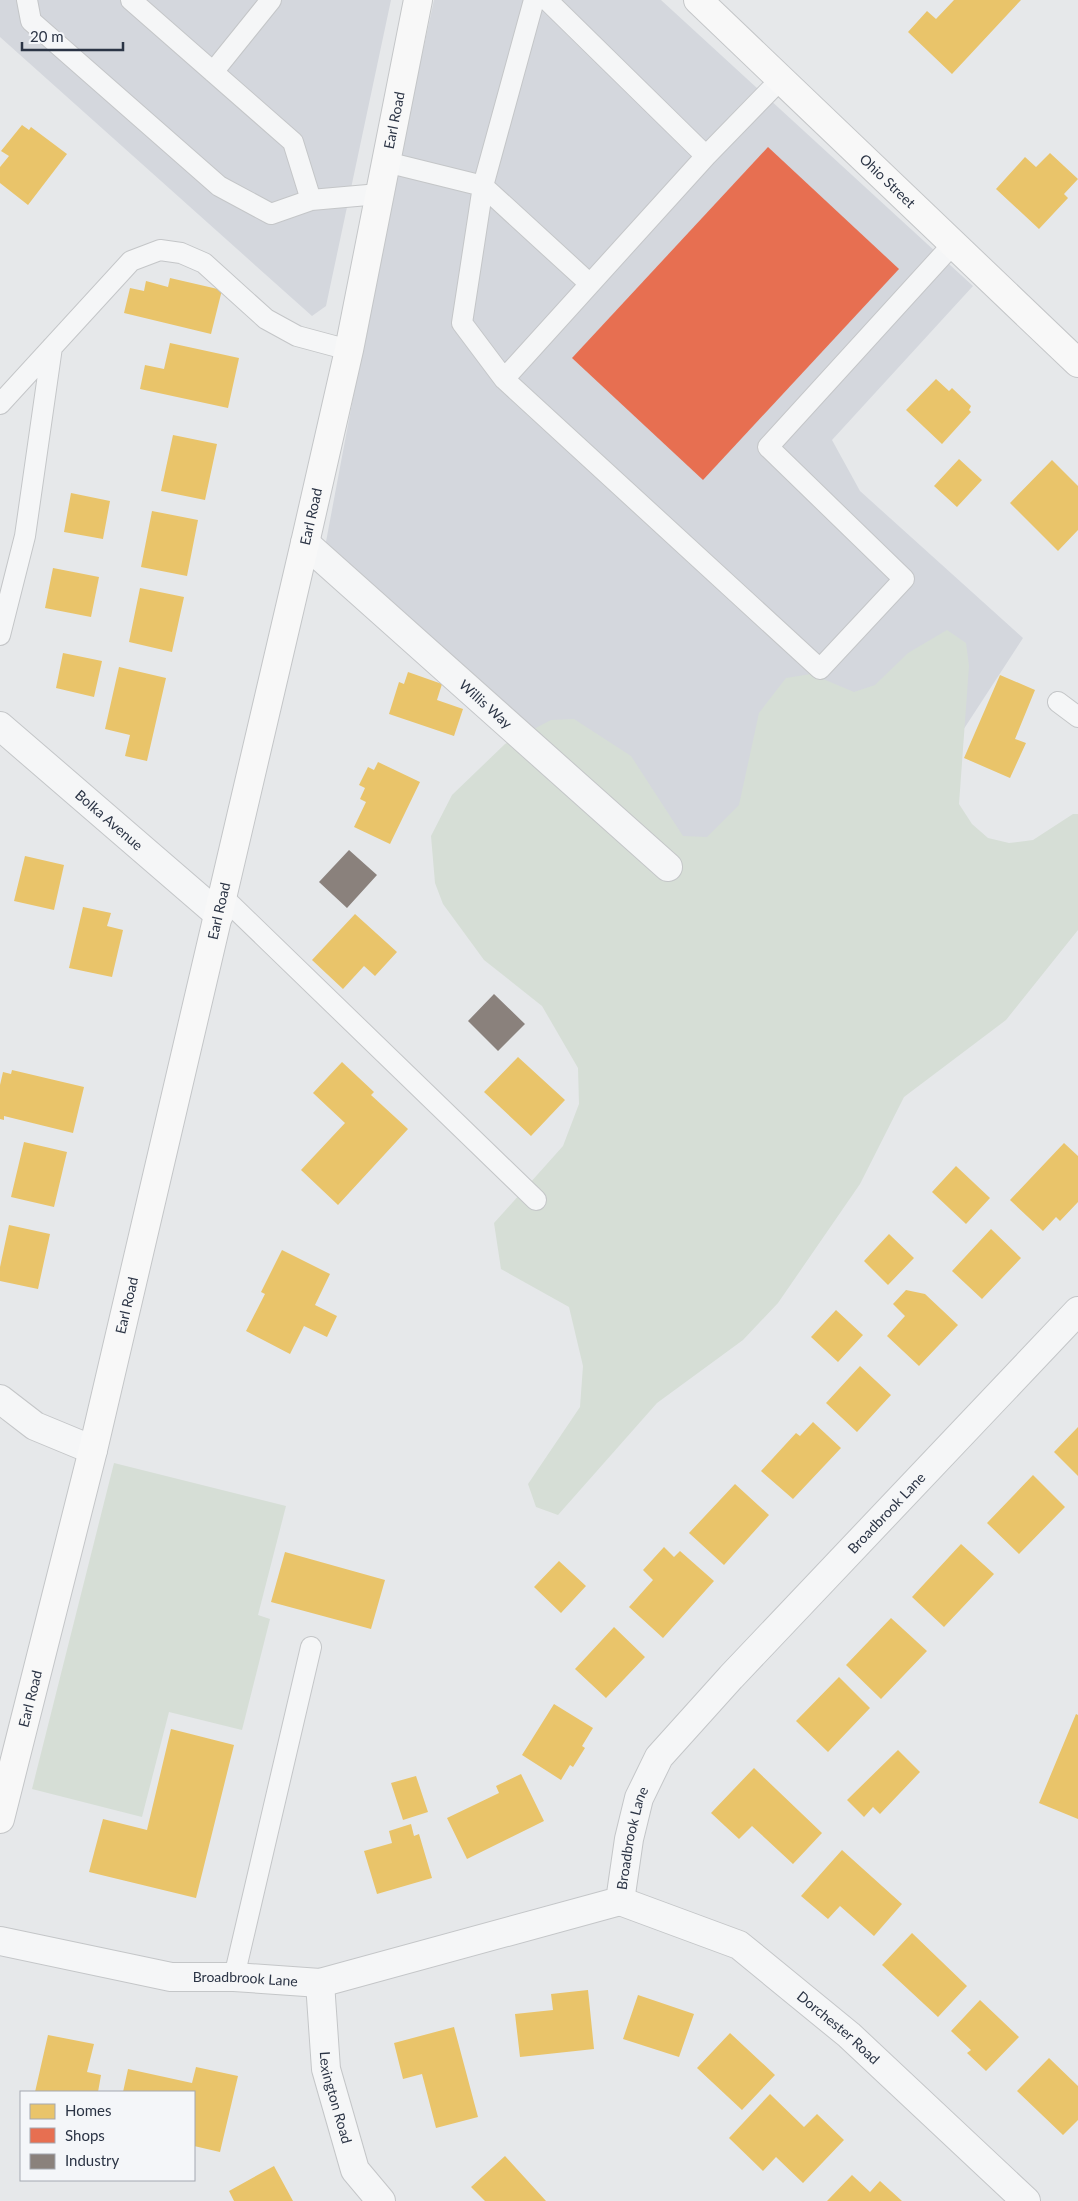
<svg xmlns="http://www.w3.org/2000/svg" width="1078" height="2201" viewBox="0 0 1078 2201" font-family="Lato,sans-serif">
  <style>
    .built { fill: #d4d7dd }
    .green { fill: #d6ded6 }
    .homes { fill: #e9c46a }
    .shops { fill: #e76f51 }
    .industry { fill: #8a817c }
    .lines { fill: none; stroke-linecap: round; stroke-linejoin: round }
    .lane-casing { stroke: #c4c6c8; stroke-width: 22 }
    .street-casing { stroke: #c4c6c8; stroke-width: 30 }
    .secondary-casing { stroke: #c4c6c8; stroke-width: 30 }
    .lane { stroke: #f5f6f7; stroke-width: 20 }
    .street { stroke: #f5f6f7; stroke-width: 28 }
    .secondary { stroke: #f8f8f8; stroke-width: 28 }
    .labels { text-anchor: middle; stroke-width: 5; stroke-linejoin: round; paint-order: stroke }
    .street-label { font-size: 14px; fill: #2b3445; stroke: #f4f6f9 }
  </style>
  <rect width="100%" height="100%" fill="#e6e8ea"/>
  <path class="built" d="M0 0H391L326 306 312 316 0 37Z
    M434 0H661L973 286 832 440 860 491 1023 638 803 976 325 547 389 207Z"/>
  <path class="green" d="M947 630 966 643 969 666 959 804 972 824 988 838 1009 843 1033 840 1073 814H1078V930L1006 1020 904 1097 860 1184 778 1303 743 1340 657 1403 558 1515 536 1507 528 1484 580 1407 583 1366 569 1307 501 1269 494 1223 563 1146 579 1104 578 1068 542 1006 484 960 443 904 435 883 431 836 452 795 505 744 551 720 574 719 631 756 683 836 707 837 739 805 759 713 786 678 811 674 854 692 875 685 908 653Z
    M114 1463 286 1506 258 1615 270 1619 242 1730 169 1712 142 1817 32 1789Z"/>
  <path class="homes" d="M954 0H1021L952 74 908 32 927 11 936 19Z
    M22 125 29 130 31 127 67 154 28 205 0 183V167L9 156 1 151Z
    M1050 153 1078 179 1064 194 1068 198 1039 229 996 189 1025 157 1036 167Z
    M170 278 222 290 211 334 124 313 130 288 144 291 146 281 168 287Z
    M170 343 239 358 228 408 140 389 145 365 164 369Z
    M936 379 949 391 952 388 971 406 969 410 971 412 942 444 906 410Z
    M173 435 217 444 205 500 161 491Z
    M959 459 982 480 957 507 934 486Z
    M1052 460 1078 486V530L1058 551 1010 503Z
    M71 493 110 501 103 539 64 532Z
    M152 511 198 520 187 576 141 567Z
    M53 568 99 577 91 617 45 608Z
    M140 588 184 597 172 652 129 642Z
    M63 653 102 661 94 697 56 688Z
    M119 667 166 678 147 761 125 756 130 735 105 729Z
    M408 672 442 684 437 700 463 709 454 736 389 714 399 682 404 684Z
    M1000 675 1035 690 1015 739 1026 743 1010 778 964 758Z
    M378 762 420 782 390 844 354 827 366 802 360 799 365 788 359 785 368 767 374 770Z
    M25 856 64 865 54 910 14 901Z
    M83 907 111 913 107 926 123 930 112 977 69 968Z
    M355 914 397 952 375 976 364 966 343 989 312 960Z
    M518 1057 565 1100 531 1136 484 1092Z
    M342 1062 374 1092 371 1095 408 1129 338 1205 301 1170 345 1123 313 1093Z
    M12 1070 84 1087 73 1133 4 1116V1120L0 1119V1085L3 1072 11 1074Z
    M24 1142 67 1152 54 1207 11 1197Z
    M1064 1143 1078 1156V1202L1060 1221 1056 1217 1043 1231 1010 1200Z
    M956 1166 990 1198 966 1224 932 1192Z
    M9 1225 50 1234 38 1289 0 1281V1267Z
    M991 1229 1021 1258 982 1299 952 1271Z
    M889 1234 914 1258 888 1285 864 1261Z
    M282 1250 330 1274 315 1305 337 1316 327 1337 304 1326 290 1354 246 1331 265 1294 261 1292Z
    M906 1290 925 1294 958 1325 919 1366 887 1336 905 1316 893 1304Z
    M836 1310 863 1335 838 1362 811 1337Z
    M860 1366 891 1395 857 1432 826 1403Z
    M813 1422 841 1448 793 1499 761 1471 796 1433 800 1436Z
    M1078 1427V1476L1054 1452Z
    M1033 1475 1065 1507 1019 1554 987 1523Z
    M735 1484 769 1515 724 1565 689 1533Z
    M961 1544 994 1574 944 1627 912 1597Z
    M664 1547 674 1557 680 1551 714 1581 663 1638 629 1607 653 1580 643 1570Z
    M285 1552 385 1580 371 1629 271 1602Z
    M559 1561 586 1586 561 1613 534 1587Z
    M891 1618 927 1651 881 1699 846 1665Z
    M614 1627 645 1657 606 1698 575 1669Z
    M839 1677 870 1708 828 1752 796 1721Z
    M554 1704 593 1728 582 1746 585 1748 573 1767 570 1765 561 1780 522 1755Z
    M1076 1714 1078 1715V1819L1039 1803Z
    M171 1729 234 1745 196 1898 89 1872 103 1819 147 1830Z
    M898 1750 920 1772 880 1814 873 1807 864 1817 847 1800Z
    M754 1768 822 1833 793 1864 752 1826 739 1839 711 1813Z
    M521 1774 544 1821 467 1859 447 1818 499 1793 496 1786Z
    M416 1776 428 1812 403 1820 391 1783Z
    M411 1824 414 1836 419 1834 432 1878 377 1894 364 1851 392 1843 389 1831Z
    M842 1850 902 1904 874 1936 840 1906 828 1919 801 1896Z
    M912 1933 967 1986 938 2017 882 1965Z
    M588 1990 594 2049 520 2057 515 2014 553 2010 551 1994Z
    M638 1995 694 2014 679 2057 623 2039Z
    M980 2000 1019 2037 986 2071 967 2053 971 2050 951 2031Z
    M454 2027 478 2117 436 2128 422 2074 403 2079 394 2043Z
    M730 2033 775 2075 742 2110 697 2068Z
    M48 2035 94 2044 87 2072 101 2075 98 2092H35Z
    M1049 2058 1078 2086V2120L1063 2135 1017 2091Z
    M196 2067 238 2076 220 2152 194 2146V2092H123L128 2069 192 2083Z
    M770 2094 804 2127 817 2114 844 2140 803 2183 776 2157 763 2171 729 2138Z
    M505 2156 546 2201H485L471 2187Z
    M274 2166 293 2201H234L229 2191Z
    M852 2175 870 2192 880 2181 902 2201H827Z"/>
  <path class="shops" d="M768 147 899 269 703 480 572 358Z"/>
  <path class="industry" d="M349 850 377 875 347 908 319 882Z
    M494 994 525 1024 498 1051 468 1021Z"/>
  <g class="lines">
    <defs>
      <path id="lane" d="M27 0 31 21 219 186 271 214 311 200 379 194
        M131 0 293 142 311 200
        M534 0 483 186 590 284
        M547 0 706 156 781 79
        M213 72 271 0
        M386 162 483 186 462 323 504 379 820 669 904 579 768 447 953 244
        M504 379 706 156
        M0 404 131 261 160 250 181 253 204 263 266 319 297 336 349 350
        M0 635 25 536 52 347
        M1058 702 1078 717
        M223 897 536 1200
        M234 1977 311 1647"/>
      <g id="street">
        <path id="s1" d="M305 543 668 867"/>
        <path id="s2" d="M0 726 219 915"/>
        <path d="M0 1399 35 1426 93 1450"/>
        <path id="s3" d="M620 1901 739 1945 849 2035 1026 2201"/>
        <path id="s4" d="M0 1941 171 1977H234L320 1983 620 1901 629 1839 639 1798 659 1757 731 1677 1078 1311"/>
        <path id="s5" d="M320 1983 326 2069 355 2170 381 2201"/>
      </g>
      <g id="secondary">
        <path id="s6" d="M698 0 1078 363"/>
        <path id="s7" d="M0 1819 93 1450 305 543 349 350 418 0"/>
      </g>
    </defs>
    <use href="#lane" class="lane-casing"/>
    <use href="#street" class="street-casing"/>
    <use href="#secondary" class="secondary-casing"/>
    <use href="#lane" class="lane"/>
    <use href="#street" class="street"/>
    <use href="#secondary" class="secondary"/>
  </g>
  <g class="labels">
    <g class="street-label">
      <text dy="5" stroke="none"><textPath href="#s7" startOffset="1744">Earl Road</textPath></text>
      <text dy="5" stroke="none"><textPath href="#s6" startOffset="262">Ohio Street</textPath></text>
      <text dy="5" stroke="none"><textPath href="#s7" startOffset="1339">Earl Road</textPath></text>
      <text dy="5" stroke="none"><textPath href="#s1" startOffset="242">Willis Way</textPath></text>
      <text dy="5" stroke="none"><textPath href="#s2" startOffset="144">Bolka Avenue</textPath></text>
      <text dy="5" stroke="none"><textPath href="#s7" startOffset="934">Earl Road</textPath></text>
      <text dy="5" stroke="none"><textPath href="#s7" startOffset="529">Earl Road</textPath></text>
      <text dy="5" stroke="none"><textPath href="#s4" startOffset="1119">Broadbrook Lane</textPath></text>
      <text dy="5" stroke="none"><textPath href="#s7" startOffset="124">Earl Road</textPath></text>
      <text dy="5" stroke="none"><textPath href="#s4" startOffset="699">Broadbrook Lane</textPath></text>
      <text dy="5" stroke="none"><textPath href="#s4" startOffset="249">Broadbrook Lane</textPath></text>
      <text dy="5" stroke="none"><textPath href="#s3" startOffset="256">Dorchester Road</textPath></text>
      <text dy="5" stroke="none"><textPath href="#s5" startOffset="116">Lexington Road</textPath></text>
    </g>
  </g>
  <rect x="20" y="2091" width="175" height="90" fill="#f4f6f9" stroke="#a4a8b1"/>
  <rect x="30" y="2104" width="25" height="15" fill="#e9c46a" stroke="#a4a8b1"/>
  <text x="65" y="2116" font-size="15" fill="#2b3445">Homes</text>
  <rect x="30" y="2128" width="25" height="15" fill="#e76f51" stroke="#a4a8b1"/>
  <text x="65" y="2141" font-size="15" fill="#2b3445">Shops</text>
  <rect x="30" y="2154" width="25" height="15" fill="#8a817c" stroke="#a4a8b1"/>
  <text x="65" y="2166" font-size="15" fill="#2b3445">Industry</text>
  <path d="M22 42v8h101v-8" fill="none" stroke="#2b3445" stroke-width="2.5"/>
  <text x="30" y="42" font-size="15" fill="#2b3445" stroke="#f4f6f9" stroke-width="4" paint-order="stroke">20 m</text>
</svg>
